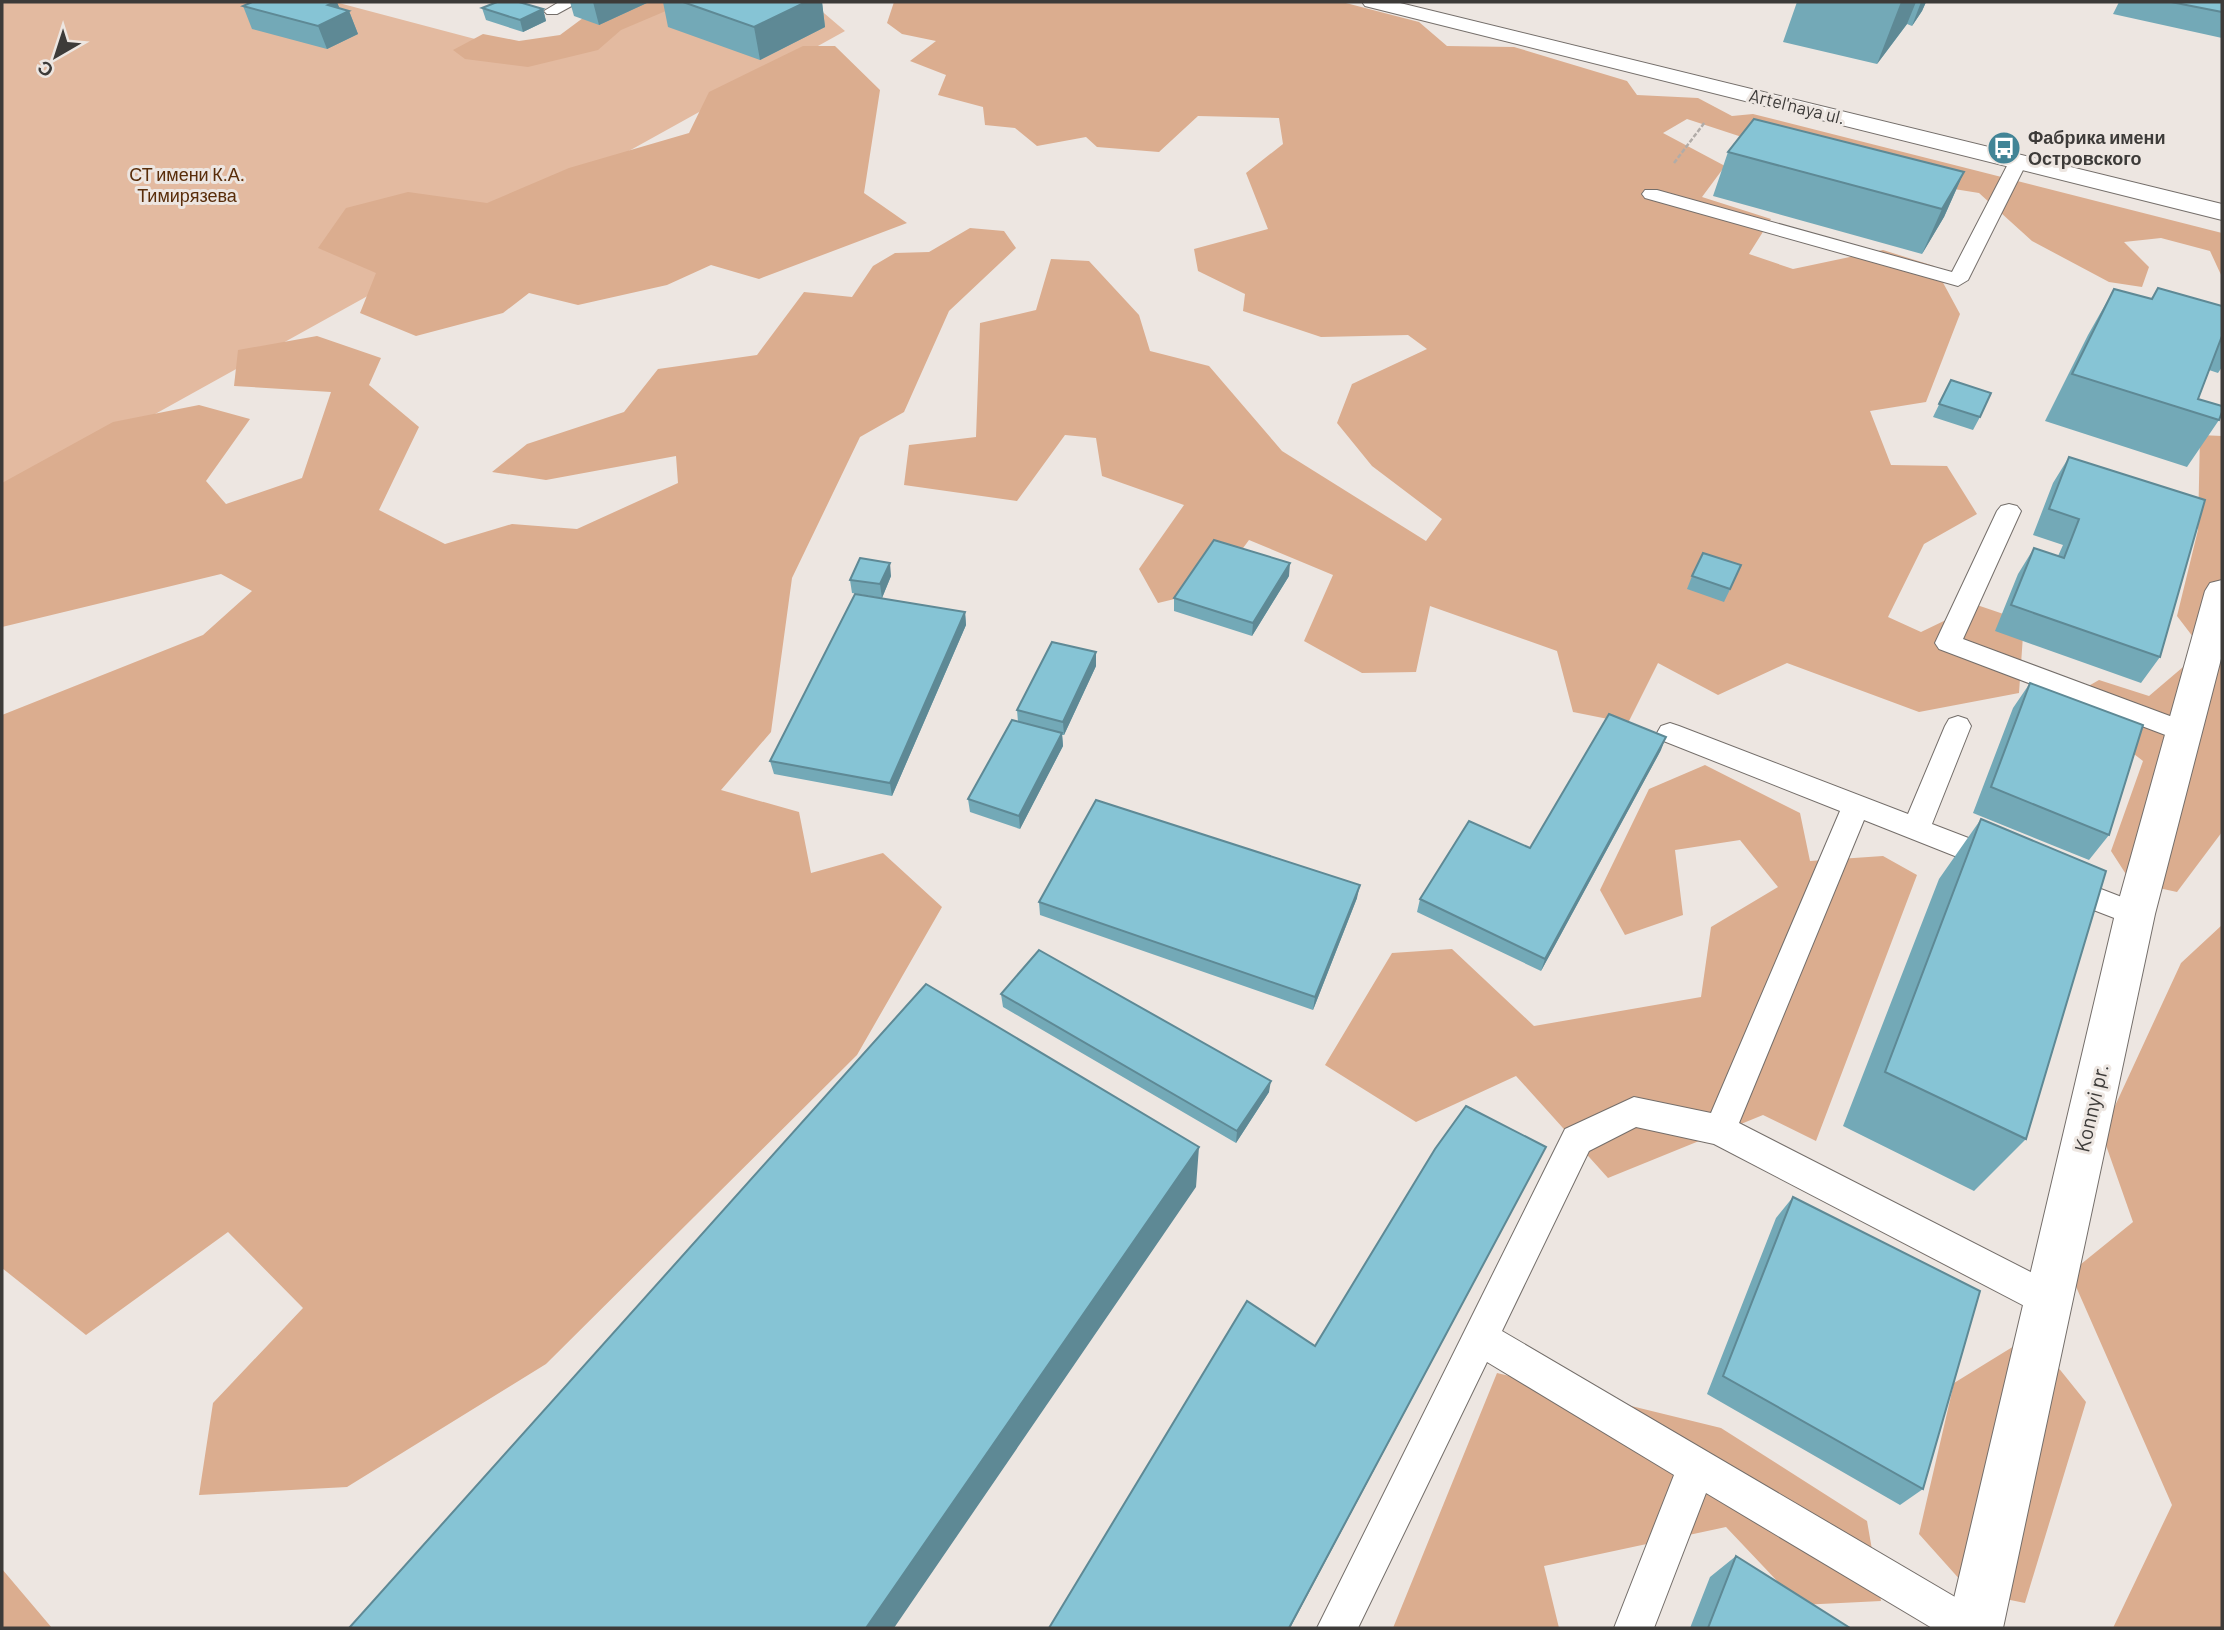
<svg xmlns="http://www.w3.org/2000/svg" width="2224" height="1630" viewBox="0 0 2224 1630" font-family="Barlow,sans-serif">
  <style>
    .green { fill: #e3baa0 }
    .forest { fill: #dbad8f }
    .lines { fill: none; stroke-linecap: round; stroke-linejoin: round }
    .service-casing { stroke: #746e6a; stroke-width: 2 }
    .minor-casing { stroke: #746e6a; stroke-width: 2 }
    .tertiary-casing { stroke: #746e6a; stroke-width: 2 }
    .path { stroke: #b1aca8; stroke-width: 2.5; stroke-dasharray: 4.5 2; stroke-linecap: butt }
    .service { fill: #fff; fill-rule: evenodd }
    .minor { fill: #fff; fill-rule: evenodd }
    .tertiary { fill: #fff; fill-rule: evenodd }
    .wall { fill: #73a9b7 }
    .shaded-wall { fill: #5e8995 }
    .building { fill: #86c4d5; stroke: #5e8995; stroke-width: 2 }
    .labels { text-anchor: middle; stroke-width: 6; stroke-linejoin: round; paint-order: stroke }
    .far-street-label { font-size: 18px; fill: #3d3b39; stroke: #ede6e1 }
    .far-poi-label { font-size: 18px; font-weight: bold; fill: #3d3b39; stroke: #ede6e1; text-anchor: start }
    .far-park-label { font-size: 18px; fill: #592d0a; stroke: #ede6e1 }
    .street-label { font-size: 21px; fill: #3d3b39; stroke: #ede6e1 }
  </style>
  <rect width="100%" height="100%" fill="#ede6e1"/>
  <path class="green" d="M2 2H335L524 52 649 2H811L845 31 2 499Z"/>
  <path class="forest" d="M634 2H687L621 30 598 50 528 67 465 59 453 50 483 34 519 41 560 35 587 15Z
    M894 2H1342L1419 22 1447 46 1514 47 1627 81 1637 95 1698 98 1732 116 1753 114 2222 233V277L2210 251 2161 238 2124 242 2149 267 2142 287 2109 282 2032 241 1979 193 1848 172 1687 119 1663 133 1725 166 1702 197 1771 219 1749 254 1793 269 1883 250 1934 266 1960 314 1926 402 1870 411 1891 465 1947 466 1977 514 1924 544 1888 617 1921 632 1977 605 2024 621 2019 693 1919 712 1787 663 1718 695 1658 663 1628 723 1573 712 1557 651 1430 606 1416 672 1362 673 1304 641 1333 575 1249 540 1212 590 1158 603 1139 569 1184 505 1102 476 1096 438 1065 435 1017 501 904 485 909 445 976 437 980 323 1036 310 1051 259 1089 261 1139 315 1150 351 1209 366 1282 451 1426 541 1442 519 1372 466 1337 423 1352 384 1427 349 1408 335 1321 337 1243 311 1245 294 1198 271 1194 249 1268 229 1246 173 1283 144 1279 118 1198 116 1159 152 1097 147 1086 137 1037 146 1015 128 985 125 983 107 938 95 946 75 910 61 936 41 902 34 887 23Z
    M803 46H835L880 90 864 193 907 223 759 279 711 265 667 285 578 305 529 293 503 313 416 336 360 313 376 273 318 248 346 208 408 192 487 203 569 168 689 133 709 92Z
    M970 228 1004 231 1016 248 949 311 904 412 860 437 792 578 771 732 721 790 799 812 811 873 883 853 942 907 857 1055 546 1364 347 1487 199 1495 213 1403 303 1308 228 1232 86 1335 2 1268V715L203 635 252 591 221 574 2 627V483L113 422 199 405 250 419 206 481 226 504 302 478 331 392 234 386 238 350 317 336 381 358 369 385 419 427 379 510 445 544 512 524 577 529 678 483 676 456 546 480 492 472 527 444 624 412 658 369 757 355 804 292 852 297 873 266 895 253 929 252Z
    M2200 435 2222 436V832L2177 892 2131 882 2111 851 2143 761 2064 700 2099 680 2149 696 2203 650 2177 616 2198 530Z
    M1705 765 1800 813 1810 861 1883 856 1917 875 1816 1141 1763 1115 1608 1178 1516 1076 1416 1122 1325 1065 1392 953 1452 949 1534 1026 1701 997 1711 927 1778 887 1740 840 1675 850 1683 915 1625 935 1600 890 1649 789Z
    M2222 925V1628H2113L2172 1505 2070 1273 2133 1222 2102 1134 2181 963Z
    M2032 1335 2086 1402 2025 1603 1971 1592 1919 1534 1954 1383Z
    M1497 1373 1721 1428 1867 1521 1881 1601 1800 1605 1726 1527 1544 1566 1559 1628H1393Z
    M2 1569 52 1628H2Z"/>
  <g class="lines">
    <defs>
      <path id="service" d="M559 2H579L557 14H547L544 11Z
        M2018 157 2027 162 1968 280 1958 286 1645 198 1642 194 1645 190H1657L1952 272 2009 162Z
        M2009 504 2017 506 2021 511 1963 639 2194 725 2198 732 2194 739 2185 742 2176 739 1939 649 1935 643 1997 511 2001 506Z
        M1958 716 1967 719 1971 726 1932 824 2005 852 2009 860 2005 868 1995 871 1985 868 1864 820 1739 1123 2062 1288 2067 1300 2062 1312 2049 1317 2036 1312 1714 1144 1636 1127 1589 1151 1502 1331 1984 1614 1990 1628H1932L1706 1493 1654 1628H1614L1674 1475 1487 1362 1358 1628H1317L1565 1129 1634 1097 1711 1113 1840 811 1661 740 1657 733 1661 726 1670 723 1679 726 1908 814 1945 726 1949 719Z
        M2062 874 2145 906 2150 914 2145 922 2135 926 2052 894 2047 886 2052 878Z"/>
      <path id="minor" d="M2222 580V655L2155 914 2003 1628H1947L2115 914 2205 591 2210 583Z"/>
      <path id="tertiary" d="M1362 2H1396L2222 204V220L1365 6Z"/>
    </defs>
    <use href="#service" class="service-casing"/>
    <use href="#minor" class="minor-casing"/>
    <use href="#tertiary" class="tertiary-casing"/>
    <path class="path" d="M1674 163 1705 122"/>
    <use href="#service" class="service"/>
    <use href="#minor" class="minor"/>
    <use href="#tertiary" class="tertiary"/>
  </g>
  <path class="wall" d="M570 2H649L599 25 574 16Z
    M663 2H822L825 27 760 60 668 27Z
    M1797 2H1926L1922 11 1912 26 1907 24 1877 64 1783 42Z
    M2119 2H2222V38L2113 14Z
    M243 6 340 8 349 11 358 34 327 49 252 29Z
    M482 8 543 9 546 21 523 32 486 20Z
    M1728 152 1964 172 1944 217 1922 254 1713 196Z
    M2158 288 2222 306V367L2218 373 2209 370 2198 399 2219 420 2187 467 2045 421 2088 335 2114 289 2151 299Z
    M1951 380 1980 417 1973 430 1933 417Z
    M2069 457 2160 657 2141 683 1995 631 2018 574 2034 548 2058 556 2063 545 2033 535 2053 483Z
    M891 576 882 598 852 593 850 580Z
    M1289 576 1252 636 1174 611V598Z
    M1692 576 1735 579 1724 602 1687 589Z
    M965 612 966 625 892 796 774 774 770 761Z
    M1096 652V666L1064 735H1062L1063 746 1020 829 970 812 968 799 1018 722 1017 710Z
    M2030 683 2109 835 2089 860 1973 813 2013 708Z
    M1661 750 1541 971 1417 912 1420 899 1530 848Z
    M1981 819 2026 1139 1974 1191 1843 1126 1939 879Z
    M1357 898 1313 1010 1040 915 1039 902Z
    M1001 994 1269 1092 1236 1143 1003 1007Z
    M1793 1197 1923 1489 1900 1505 1707 1394 1776 1218Z
    M1736 1556 1850 1628H1690L1710 1577Z"/>
  <path class="shaded-wall" d="M335 2H337L342 14 349 11 358 34 327 49 318 26 328 5Z
    M593 2H649L599 25Z
    M806 2H822L825 27 760 60 754 27Z
    M1901 2H1916L1907 24 1877 64Z
    M1921 2H1926L1922 11 1912 26Z
    M543 9 546 21 523 32 520 20Z
    M1964 172 1944 217 1922 254 1942 209Z
    M890 563 891 576 882 598 880 584Z
    M1290 563 1289 576 1252 636 1253 623Z
    M965 612 966 625 892 796 890 783Z
    M1096 652V666L1064 735 1063 722Z
    M1062 733 1063 746 1020 829 1019 816Z
    M1666 737 1661 750 1541 971 1545 959Z
    M1360 885 1357 898 1313 1010 1315 997Z
    M1271 1081 1269 1092 1236 1143 1237 1131Z
    M1199 1147 1196 1187 894 1628H866Z
    M1546 1147 1290 1628H1289Z"/>
  <path class="building" d="M252 2H335L328 5 349 11 318 26 243 6Z
    M497 2H519L543 9 520 20 482 8Z
    M683 2H806L754 27Z
    M2171 2H2222V12Z
    M1754 119 1964 172 1942 209 1728 152Z
    M2158 288 2222 306V336L2198 399 2222 406V412L2219 420 2072 374 2114 289 2152 299Z
    M1951 380 1991 393 1980 417 1939 404Z
    M2069 457 2205 500 2160 657 2011 605 2034 548 2064 558 2079 519 2049 509Z
    M1214 540 1290 563 1253 623 1174 598Z
    M1703 553 1741 565 1730 589 1692 576Z
    M860 558 890 563 880 584 850 580Z
    M855 594 965 612 890 783 770 761Z
    M1052 642 1096 652 1063 722 1017 710Z
    M2030 683 2143 725 2109 835 1991 787Z
    M1609 714 1666 737 1545 959 1420 899 1469 821 1530 848Z
    M1012 720 1062 733 1019 816 968 799Z
    M1096 800 1360 885 1315 997 1039 902Z
    M1981 819 2106 871 2026 1139 1885 1072Z
    M1039 950 1271 1081 1237 1131 1001 994Z
    M926 984 1199 1147 866 1628H349Z
    M1466 1106 1546 1147 1289 1628H1049L1247 1301 1315 1346 1435 1149Z
    M1793 1197 1980 1291 1923 1489 1723 1376Z
    M1736 1556 1850 1628H1708Z"/>
  <defs>
    <symbol id="bus-disc" viewBox="-11 -11 22 22"><circle r="9.5" fill="#428496" stroke="#ede6e1"/><path d="M-5-6H5V4H4V6H2V4H-2V6H-4V4H-5ZM-3.5-4V0h7V-4ZM-3.5 1.2v1.5H-2V1.2ZM2 1.2v1.5H3.5V1.2Z" fill="#fff"/></symbol>
  </defs>
  <g fill-rule="evenodd">
    <use href="#bus-disc" x="1985" y="129" width="38" height="38"/>
  </g>
  <g class="labels">
    <g class="far-street-label">
      <text transform="translate(1797 107) rotate(14)" y="6">Artel'naya ul.</text>
    </g>
    <g class="far-poi-label">
      <text x="2028" y="144">Фабрика имени<tspan x="2028" dy="21">Островского</tspan></text>
    </g>
    <g class="far-park-label">
      <text x="187" y="181">СТ имени К.А.<tspan x="187" dy="21">Тимирязева</tspan></text>
    </g>
    <g class="street-label">
      <text transform="translate(2092 1108) rotate(-77)" y="7">Konnyi pr.</text>
    </g>
  </g>
  <rect width="2224" height="1630" fill="none" stroke="#3d3b39" stroke-width="7"/>
  <g transform="translate(56 56) rotate(219)" stroke="#ede6e1" stroke-width="5" paint-order="stroke">
  <path d="M0-5L12 26L0 18L-12 26Z" fill="#3d3b39"/>
  <text y="-10" font-size="19" font-weight="bold" text-anchor="middle" fill="#3d3b39">С</text>
  </g>
</svg>
